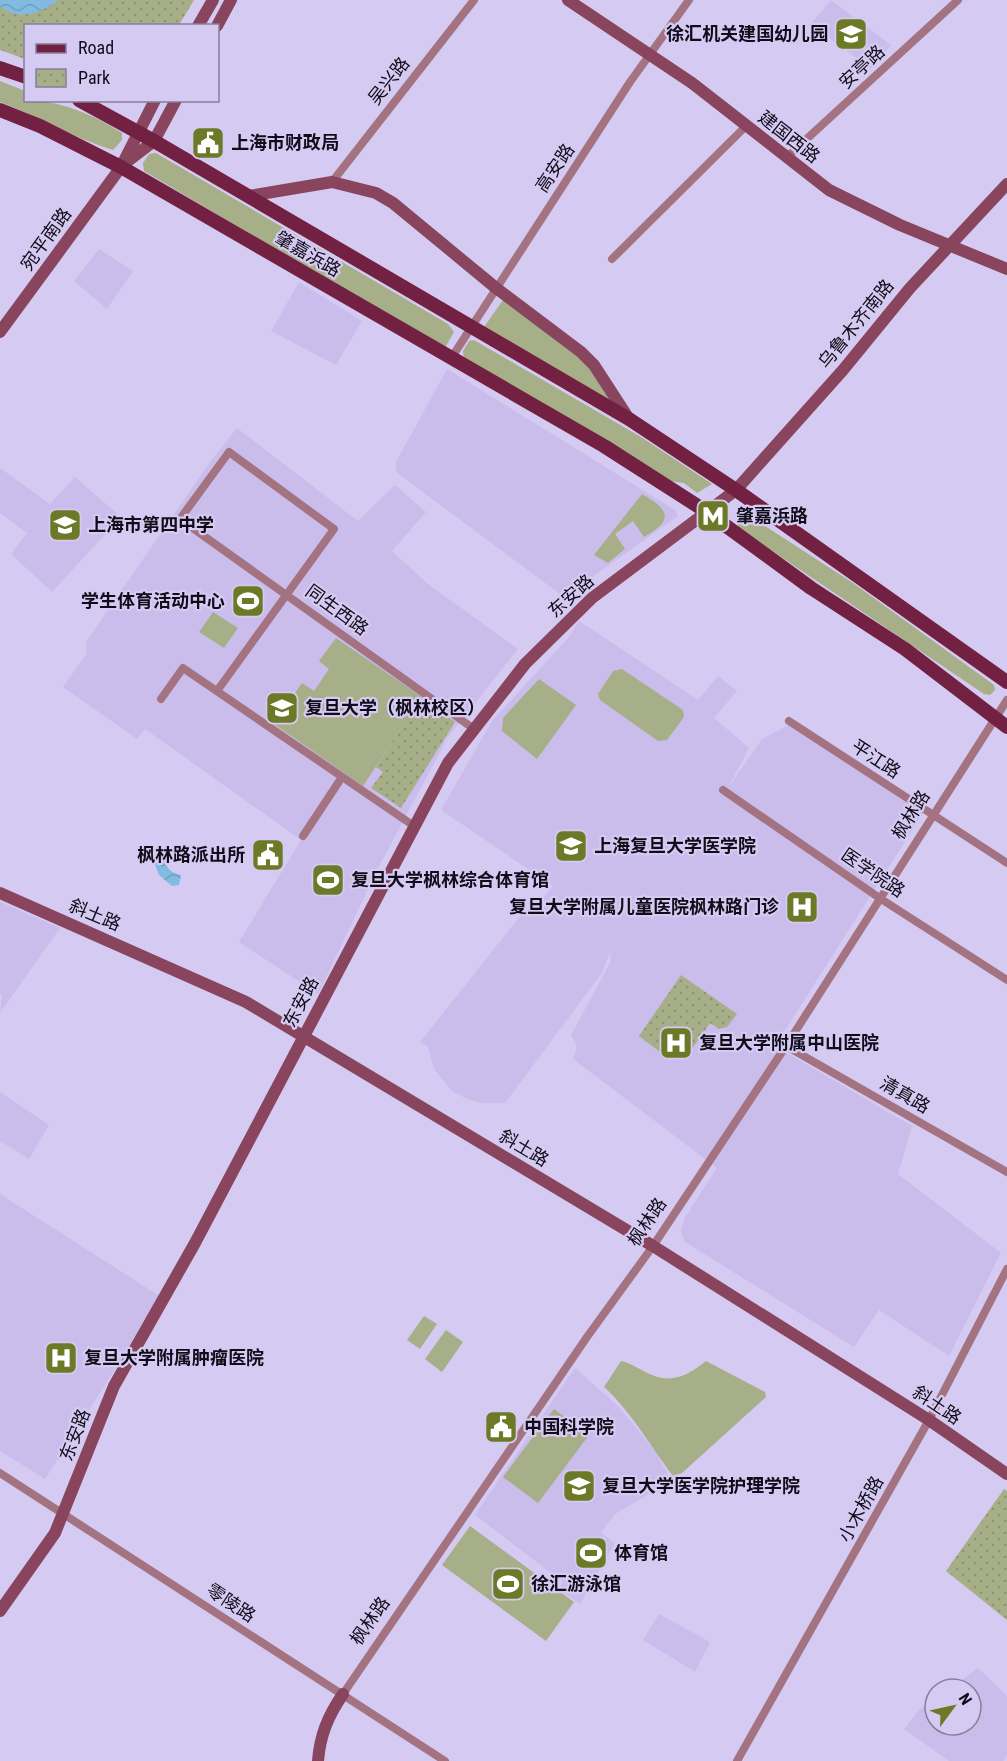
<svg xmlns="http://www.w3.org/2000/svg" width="1007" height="1761" viewBox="0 0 1007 1761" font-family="'Roboto Condensed','Noto Sans SC',sans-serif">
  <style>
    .built { fill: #cabdeb }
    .green { fill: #a6af87 }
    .park { fill: url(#park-dots) }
    .water { fill: url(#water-waves) }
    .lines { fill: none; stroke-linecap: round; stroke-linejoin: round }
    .street { stroke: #a37382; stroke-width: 8 }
    .secondary { stroke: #88455d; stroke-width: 12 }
    .primary { stroke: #732143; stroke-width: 14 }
    .labels { text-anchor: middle; stroke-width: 4.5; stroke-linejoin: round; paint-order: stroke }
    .poi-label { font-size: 18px; font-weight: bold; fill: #100c19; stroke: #d5caf1; text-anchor: start }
    .street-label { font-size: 18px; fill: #100c19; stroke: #d5caf1 }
  </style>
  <defs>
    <pattern id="park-dots" width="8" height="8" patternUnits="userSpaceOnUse" patternTransform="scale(1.5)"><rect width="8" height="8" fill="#a6af87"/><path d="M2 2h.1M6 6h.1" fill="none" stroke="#8e9574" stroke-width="1.8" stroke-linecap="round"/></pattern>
    <pattern id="water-waves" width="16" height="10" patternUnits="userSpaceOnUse" patternTransform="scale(1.5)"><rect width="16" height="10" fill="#82bbe1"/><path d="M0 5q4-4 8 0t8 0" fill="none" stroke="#6fa0c0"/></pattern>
  </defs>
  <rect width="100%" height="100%" fill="#d5caf1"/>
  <path class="built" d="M831 0 891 45 871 69 811 24Z
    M99 249 133 271 107 309 74 281Z
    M299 282 362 321 336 365 271 331Z
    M447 369 675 510 678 516 564 597 396 472V462Z
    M237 428 358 521 395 485 426 512 392 551 428 584 518 649 448 737 378 868 318 994 239 942 301 840 145 729 137 739 63 687 87 653 86 642 210 462Z
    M0 468 50 504 75 477 121 517 52 592 11 554 27 533 0 513Z
    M579 621 698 700 718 676 737 691 714 718 749 748 728 788 762 739 789 725 923 813 775 1046 912 1126 898 1174 1001 1253 949 1356 879 1310 854 1347 685 1242 681 1231 684 1219 717 1168 573 1059 577 1047 571 1035 611 961 610 952 602 973 505 1103H481L467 1099 452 1091 434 1069 428 1047 420 1042 521 915H529L553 886 441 810 492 721 569 637Z
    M0 902 60 928 0 1013 2 996 0 994Z
    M0 1092 49 1125 29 1159 0 1141Z
    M0 1194 161 1297 45 1479 0 1451Z
    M575 1368 618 1406 656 1452 671 1481 615 1514 601 1533 615 1543 580 1604 559 1589 563 1582 475 1515Z
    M659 1614 710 1642 695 1672 643 1640Z
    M978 1668 1007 1696V1755L1003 1761H949L904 1729 919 1710 935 1699V1725H971V1689H949Z"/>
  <path class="green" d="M0 81 25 91 26 100C58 100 95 115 122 133V140L113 150C75 139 38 116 0 102Z
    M156 153 448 324 454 332 446 346 437 344 144 171 143 163 149 154Z
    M503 300 583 359 616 407 484 327Z
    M474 340 641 437 712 484 697 493 684 483 670 481 616 446 464 359 463 351 469 341Z
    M642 494C670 510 674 520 644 537L633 521 615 534 625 549 608 563 594 555Z
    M742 511 853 583 994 685 995 690 990 695 984 694 740 529 737 523Z
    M213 612 238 628 224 648 199 632Z
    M336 638 422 697 363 786 274 724 302 683 314 691 329 669 319 661Z
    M622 669 683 710 684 717 667 740 658 741 600 700 598 694 613 671Z
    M539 679 576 705 537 759 502 731 503 718Z
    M424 1316 437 1324 420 1349 407 1340Z
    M446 1330 463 1342 442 1372 425 1359Z
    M621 1361C634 1364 641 1371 652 1375 673 1384 690 1374 706 1361L765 1392 766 1397 682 1473 673 1476C652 1448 629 1409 604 1387Z
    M554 1409 589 1435 538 1503 503 1477Z
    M470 1526 574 1602 546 1641 442 1565Z"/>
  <path class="park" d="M0 0H194L179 25 26 26 25 59 0 50Z
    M431 705 455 722 401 808 371 788 383 772 376 767 413 710 423 716Z
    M681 975 737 1014 727 1027 719 1029 710 1023 689 1053 664 1055 639 1036Z
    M1004 1489 1007 1491V1620L946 1571Z"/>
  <path class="water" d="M0 0H58C42 13 18 22 0 6Z
    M158 851H164L167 855C163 866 170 873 181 875L179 885 172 886 159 875 153 859Z"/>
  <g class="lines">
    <path class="street" d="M787 157 958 0
      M332 182 474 0
      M612 259 746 126
      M452 357 630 82 689 0
      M217 691 334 529 229 452 180 519 474 729
      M161 699 183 668 414 826
      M789 721 1007 863
      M723 790 881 899 1007 980
      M303 836 342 777
      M786 1046 1007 1172
      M0 1473 445 1761
      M343 1694 587 1337 653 1246 786 1046 1007 700
      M737 1761 929 1420 1007 1269"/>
    <path class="secondary" d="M568 0 692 83 829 190 900 225 1007 269
      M198 26 213 0
      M217 26 231 0
      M124 164 154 141 176 100
      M249 196 332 182 376 193 393 203 496 288 581 352 594 365 629 419
      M0 332 121 167 155 100
      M0 893 246 1002 653 1246 929 1420 1007 1474
      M0 1611 55 1533 114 1386 195 1243 448 763 525 664 592 598 736 490 843 370 910 288 1007 184
      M318 1761C320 1735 328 1716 343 1694"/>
    <path class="primary" d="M0 68 26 77
      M79 100 154 141 629 419 736 490 1007 682
      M0 110 40 126 121 167 604 446 707 512 811 588 905 649 1007 727"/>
  </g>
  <defs>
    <symbol id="school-square" viewBox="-11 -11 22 22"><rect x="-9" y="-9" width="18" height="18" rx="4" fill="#6c7a27" stroke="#d5caf1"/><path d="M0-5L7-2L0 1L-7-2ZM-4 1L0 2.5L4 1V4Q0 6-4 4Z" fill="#fff"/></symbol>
    <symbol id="civic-square" viewBox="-11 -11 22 22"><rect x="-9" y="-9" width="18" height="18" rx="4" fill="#6c7a27" stroke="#d5caf1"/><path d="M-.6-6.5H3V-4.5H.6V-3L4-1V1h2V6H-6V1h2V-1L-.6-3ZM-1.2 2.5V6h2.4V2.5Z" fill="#fff"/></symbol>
    <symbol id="metro-square" viewBox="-11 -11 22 22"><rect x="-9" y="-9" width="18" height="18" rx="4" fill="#6c7a27" stroke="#d5caf1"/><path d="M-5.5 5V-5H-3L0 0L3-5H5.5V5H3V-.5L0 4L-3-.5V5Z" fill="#fff"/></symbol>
    <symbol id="stadium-square" viewBox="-11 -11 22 22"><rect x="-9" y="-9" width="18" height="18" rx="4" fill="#6c7a27" stroke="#d5caf1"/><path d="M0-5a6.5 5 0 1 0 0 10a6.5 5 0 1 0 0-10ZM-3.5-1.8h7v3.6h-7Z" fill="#fff"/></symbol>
    <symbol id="university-square" viewBox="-11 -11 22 22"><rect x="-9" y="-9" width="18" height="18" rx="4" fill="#6c7a27" stroke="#d5caf1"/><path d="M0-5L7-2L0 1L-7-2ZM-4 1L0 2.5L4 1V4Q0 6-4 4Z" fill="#fff"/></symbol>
    <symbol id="hospital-square" viewBox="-11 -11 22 22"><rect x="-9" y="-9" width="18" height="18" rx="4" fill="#6c7a27" stroke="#d5caf1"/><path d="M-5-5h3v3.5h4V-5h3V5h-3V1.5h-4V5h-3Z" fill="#fff"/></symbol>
  </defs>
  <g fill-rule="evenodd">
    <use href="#school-square" x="832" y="15" width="38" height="38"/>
    <use href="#civic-square" x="189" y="124" width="38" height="38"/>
    <use href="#metro-square" x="694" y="497" width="38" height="38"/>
    <use href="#school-square" x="46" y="506" width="38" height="38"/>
    <use href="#stadium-square" x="229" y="582" width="38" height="38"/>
    <use href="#university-square" x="263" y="689" width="38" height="38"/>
    <use href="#school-square" x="552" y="827" width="38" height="38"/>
    <use href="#civic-square" x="249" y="836" width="38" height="38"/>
    <use href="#stadium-square" x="309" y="861" width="38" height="38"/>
    <use href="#hospital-square" x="783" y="888" width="38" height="38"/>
    <use href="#hospital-square" x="657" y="1024" width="38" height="38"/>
    <use href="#hospital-square" x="42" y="1339" width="38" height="38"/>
    <use href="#civic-square" x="482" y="1408" width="38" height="38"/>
    <use href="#university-square" x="560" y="1467" width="38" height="38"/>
    <use href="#stadium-square" x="572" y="1534" width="38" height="38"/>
    <use href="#stadium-square" x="489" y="1565" width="38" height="38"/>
  </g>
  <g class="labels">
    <g class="poi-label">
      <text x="828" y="40" text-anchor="end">徐汇机关建国幼儿园</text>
      <text x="231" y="149">上海市财政局</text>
      <text x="736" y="522">肇嘉浜路</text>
      <text x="88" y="531">上海市第四中学</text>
      <text x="225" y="607" text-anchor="end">学生体育活动中心</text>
      <text x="305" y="714">复旦大学（枫林校区）</text>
      <text x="594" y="852">上海复旦大学医学院</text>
      <text x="245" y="861" text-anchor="end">枫林路派出所</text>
      <text x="351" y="886">复旦大学枫林综合体育馆</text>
      <text x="779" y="913" text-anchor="end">复旦大学附属儿童医院枫林路门诊</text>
      <text x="699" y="1049">复旦大学附属中山医院</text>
      <text x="84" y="1364">复旦大学附属肿瘤医院</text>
      <text x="524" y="1433">中国科学院</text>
      <text x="602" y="1492">复旦大学医学院护理学院</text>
      <text x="614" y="1559">体育馆</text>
      <text x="531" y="1590">徐汇游泳馆</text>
    </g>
    <g class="street-label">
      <text transform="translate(862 67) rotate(-43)" y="6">安亭路</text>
      <text transform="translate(389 81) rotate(-52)" y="6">吴兴路</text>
      <text transform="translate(789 137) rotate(38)" y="6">建国西路</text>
      <text transform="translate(555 168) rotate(-56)" y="6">高安路</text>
      <text transform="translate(46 239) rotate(-54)" y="6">宛平南路</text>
      <text transform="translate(308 254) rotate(30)" y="6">肇嘉浜路</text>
      <text transform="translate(856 324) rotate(-51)" y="6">乌鲁木齐南路</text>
      <text transform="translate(571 596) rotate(-42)" y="6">东安路</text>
      <text transform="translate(337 610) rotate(36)" y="6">同生西路</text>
      <text transform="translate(876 759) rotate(33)" y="6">平江路</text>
      <text transform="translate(911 815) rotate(-58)" y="6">枫林路</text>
      <text transform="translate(873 873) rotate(34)" y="6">医学院路</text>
      <text transform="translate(95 915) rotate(23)" y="6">斜土路</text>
      <text transform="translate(301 1002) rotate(-62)" y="6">东安路</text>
      <text transform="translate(905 1095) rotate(30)" y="6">清真路</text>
      <text transform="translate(524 1148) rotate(31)" y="6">斜土路</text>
      <text transform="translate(647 1222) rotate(-56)" y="6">枫林路</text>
      <text transform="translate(937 1405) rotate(34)" y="6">斜土路</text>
      <text transform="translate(75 1435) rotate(-69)" y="6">东安路</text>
      <text transform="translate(861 1509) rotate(-61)" y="6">小木桥路</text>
      <text transform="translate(231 1603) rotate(33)" y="6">零陵路</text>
      <text transform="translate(370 1621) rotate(-55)" y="6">枫林路</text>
    </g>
  </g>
  <rect x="24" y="24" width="195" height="78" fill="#d5caf1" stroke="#867e9b" stroke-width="1.5"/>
  <rect x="36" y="44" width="30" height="9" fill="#732143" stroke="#867e9b" stroke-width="1.5"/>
  <text x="78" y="54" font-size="18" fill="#100c19">Road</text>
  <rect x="36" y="69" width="30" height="18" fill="url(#park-dots)" stroke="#867e9b" stroke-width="1.5"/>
  <text x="78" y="84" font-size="18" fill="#100c19">Park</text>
  <g transform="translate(953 1707) rotate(57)"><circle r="28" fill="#d5caf1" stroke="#867e9b" stroke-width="1.5"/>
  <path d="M0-4.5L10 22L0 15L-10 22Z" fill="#6c7a27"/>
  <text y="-9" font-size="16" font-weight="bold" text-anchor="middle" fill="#100c19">N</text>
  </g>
</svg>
